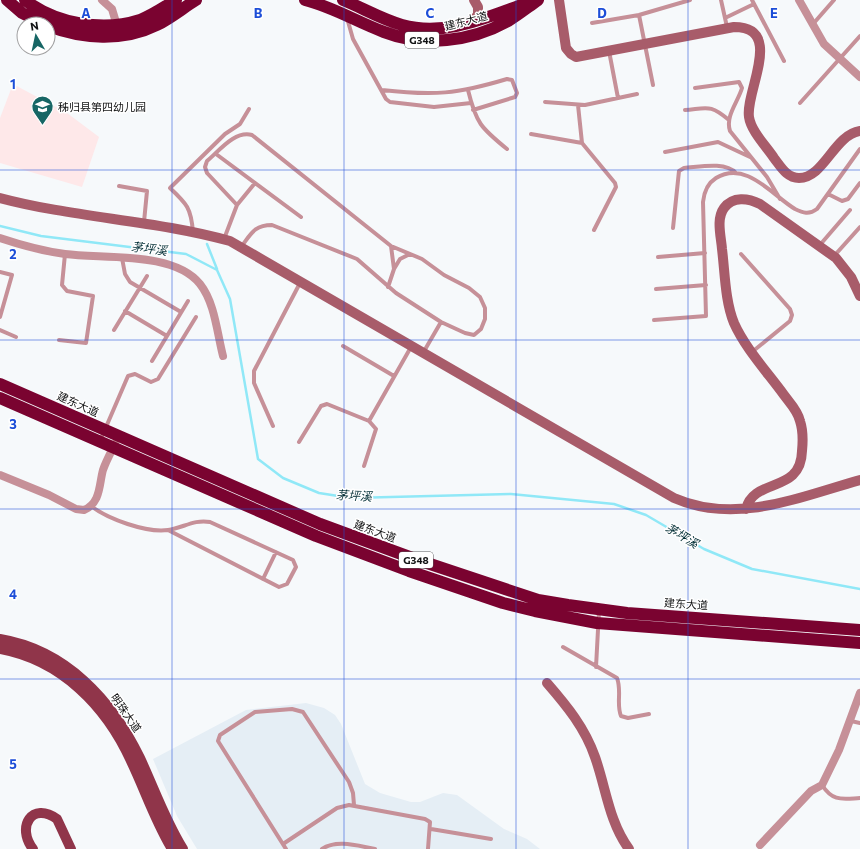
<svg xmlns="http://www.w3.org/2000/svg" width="860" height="849" viewBox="0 0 860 849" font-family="Commissioner,'Noto Sans SC',sans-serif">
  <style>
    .built { fill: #e5eef5 }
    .education { fill: #fee8e9 }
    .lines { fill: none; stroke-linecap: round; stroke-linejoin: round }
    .stream { stroke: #90e8f7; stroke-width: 2.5 }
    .lane { stroke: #c69098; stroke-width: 4 }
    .street { stroke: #c69098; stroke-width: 8 }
    .secondary { stroke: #a85c6a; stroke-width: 10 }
    .primary { stroke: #90354a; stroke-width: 10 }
    .highway { stroke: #7a0330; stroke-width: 12 }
    .grid { fill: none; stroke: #1d4ed8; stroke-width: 1; stroke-opacity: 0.55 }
    .labels { text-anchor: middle; stroke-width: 3; stroke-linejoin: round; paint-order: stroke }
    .shield { fill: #fff; stroke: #58595a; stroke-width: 1 }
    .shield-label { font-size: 10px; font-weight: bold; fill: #111213 }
    .street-label { font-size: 11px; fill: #111213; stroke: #fff }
    .poi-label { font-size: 11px; fill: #111213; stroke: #fff; text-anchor: start }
    .water-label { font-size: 12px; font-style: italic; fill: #032f36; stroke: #fff }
    .grid-label { font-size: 13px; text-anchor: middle; font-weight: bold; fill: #1d4ed8; stroke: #fff; stroke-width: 3; stroke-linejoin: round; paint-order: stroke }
  </style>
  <rect width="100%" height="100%" fill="#f6f9fb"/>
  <path class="built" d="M306 703 324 708 335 715 341 724 365 784 380 793 411 802H420L443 793 457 795 504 829 527 839 540 849H197L177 816 153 759 246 710Z"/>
  <path class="education" d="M13 84 67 113 99 137 82 187 0 163V118Z"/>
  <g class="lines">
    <path class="stream" d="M0 226 41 236 186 254 217 270 230 299 258 459 283 478 319 493 351 498 511 494 614 504 646 515 704 549 752 569 860 589
      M207 244 217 269"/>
    <path class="lane" d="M721 0 727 27
      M752 0 784 61
      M639 15 653 85
      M347 18 353 39 386 99 390 102 434 107 471 103
      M725 18 754 4
      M592 23 639 15 690 0
      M813 24 834 0
      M609 51 618 98
      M695 88 739 82 742 88C738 102 725 116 730 131L767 177 780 199
      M382 90C434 96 457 94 507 79L512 80 517 93 515 97 473 110
      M468 90C476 123 481 128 507 149
      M545 102 585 105 637 94
      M800 103 860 36
      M578 105 582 143 615 183 616 187 594 230
      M685 110C708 108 710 104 729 120
      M531 134 582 143
      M665 152 718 142 750 157
      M216 154 301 217
      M119 186 147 191 144 222
      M828 194 842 201 848 199 860 183
      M237 205 255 183
      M673 228 679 171 684 168C699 167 725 161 736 173
      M193 232C191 208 187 204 170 188L225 134 240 124 249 109
      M224 239 237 205 207 173 205 167 207 161C219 151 235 130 252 135L391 246 422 259 444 275 469 288 480 297 485 308V319L481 329 474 335 465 333 441 322 396 293 357 259 272 225C254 225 251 234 241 247
      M819 246 850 210
      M741 254 790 309 792 315 790 321 752 352
      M834 256 860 227
      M658 257 705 253
      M122 258 125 274 130 282 181 312
      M394 269 400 259 410 254
      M0 272 12 275 0 317
      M388 287 394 269 391 246
      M656 289 706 285
      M125 311 167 336
      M654 320 706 316 703 202C704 192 708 183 716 178 746 160 772 195 795 209 803 213 809 215 817 209L860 149
      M0 330 16 337
      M114 330 147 276
      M59 340 86 343 93 296 67 291 62 285 65 254
      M343 346 394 376
      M423 353 441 322
      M152 361 188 301
      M369 421 411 347
      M273 426 254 383V371L300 283
      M100 441 128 376 135 374 151 382 158 379 196 317
      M299 442 321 406 327 404 369 421 376 429 364 466
      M91 506C108 519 146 533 168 530 183 528 194 519 210 522L293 560 296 567 287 584 279 587 168 530
      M263 579 276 552
      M563 647 617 678C622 691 616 704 621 716L628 718 649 714
      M596 667 599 611
      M851 721 860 723
      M822 785C833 802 842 799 860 798
      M431 829 491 839
      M283 844 337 808 349 805 425 819 430 822 428 849
      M286 849 218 741 220 735 255 712 292 709 303 712 349 782 353 793 354 805
      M322 849C337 839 358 846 375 849"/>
    <path class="street" d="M102 0 112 9 118 29
      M799 0 824 44 860 77
      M0 238C21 245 43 251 65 254 104 259 174 251 200 284 215 303 217 333 223 356
      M0 475 49 495 76 509 84 510C101 503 99 484 103 470 106 461 111 452 115 444
      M760 845 811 791 822 785 839 750 860 693"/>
    <path class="secondary" d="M559 0 566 48 571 54 576 57 734 27C785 27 745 92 749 117 751 131 766 146 774 158 781 167 787 178 799 178 824 178 834 135 860 131
      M470 23 478 15V7L474 0
      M0 198C75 218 155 220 230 241L674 498C736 525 799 497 860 480
      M746 509C754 477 801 494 802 451 803 441 803 430 800 421 798 411 790 403 784 395 768 373 745 348 734 323 725 301 725 273 722 249 721 236 716 219 724 208 733 196 748 198 760 204L836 258 851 277 860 296
      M547 683C567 706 585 728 595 757 606 788 609 822 629 849"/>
    <path class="primary" d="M0 639C66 650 112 700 140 758 154 788 165 820 183 849
      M0 649C61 660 106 706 131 761 145 790 155 821 172 849
      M33 849C16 827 32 801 57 819L71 849"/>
    <path class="highway" d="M7 0 22 13 44 24
      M25 0C56 24 103 32 140 20 153 15 164 7 176 0
      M305 0C333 7 357 22 384 32 423 47 471 42 508 21 518 15 528 7 538 0
      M343 0C363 8 381 19 402 25 446 37 487 17 527 3
      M48 26C82 39 123 42 157 25 171 18 183 8 196 0
      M0 384 320 524 415 559 538 600 568 605 627 613 860 630
      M0 398 316 536 409 571 503 603 535 611 597 623 860 643"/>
  </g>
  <path class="grid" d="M172 0V849M344 0V849M516 0V849M688 0V849M0 170H860M0 340H860M0 509H860M0 679H860"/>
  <defs>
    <symbol id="school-pin" viewBox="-11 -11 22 30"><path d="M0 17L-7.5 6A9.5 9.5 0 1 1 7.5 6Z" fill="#176665" stroke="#fff"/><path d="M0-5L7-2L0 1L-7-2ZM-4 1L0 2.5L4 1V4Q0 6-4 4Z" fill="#fff"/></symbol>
  </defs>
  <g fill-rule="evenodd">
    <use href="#school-pin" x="30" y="94" width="25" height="34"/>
  </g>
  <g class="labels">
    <g class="shield">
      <rect x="405" y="32" width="34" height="16" rx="3"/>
      <rect x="399" y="552" width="34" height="16" rx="3"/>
    </g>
    <g class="shield-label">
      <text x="422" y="44">G348</text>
      <text x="416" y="564">G348</text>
    </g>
    <g class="street-label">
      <text transform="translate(466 21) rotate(-15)" y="4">建东大道</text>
      <text transform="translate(78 404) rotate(24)" y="4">建东大道</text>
      <text transform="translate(375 531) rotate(20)" y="4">建东大道</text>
      <text transform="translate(686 604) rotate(4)" y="4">建东大道</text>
      <text transform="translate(126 713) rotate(55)" y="4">明珠大道</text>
    </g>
    <g class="poi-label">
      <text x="58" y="111">秭归县第四幼儿园</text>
    </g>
    <g class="water-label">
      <text transform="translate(149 249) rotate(7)" y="4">茅坪溪</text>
      <text transform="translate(354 496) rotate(3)" y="4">茅坪溪</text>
      <text transform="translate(682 536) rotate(31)" y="4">茅坪溪</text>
    </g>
  </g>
  <g class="grid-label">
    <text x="86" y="18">A</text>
    <text x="258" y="18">B</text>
    <text x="430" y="18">C</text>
    <text x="602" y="18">D</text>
    <text x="774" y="18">E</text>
    <text x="13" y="89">1</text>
    <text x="13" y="259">2</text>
    <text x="13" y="429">3</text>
    <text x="13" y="599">4</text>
    <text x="13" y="769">5</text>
  </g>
  <g transform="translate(36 36) rotate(351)"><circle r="19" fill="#ffffff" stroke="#a0a0a1"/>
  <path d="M0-3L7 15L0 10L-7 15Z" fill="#176665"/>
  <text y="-6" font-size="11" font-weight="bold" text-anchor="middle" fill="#111213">N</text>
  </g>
</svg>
